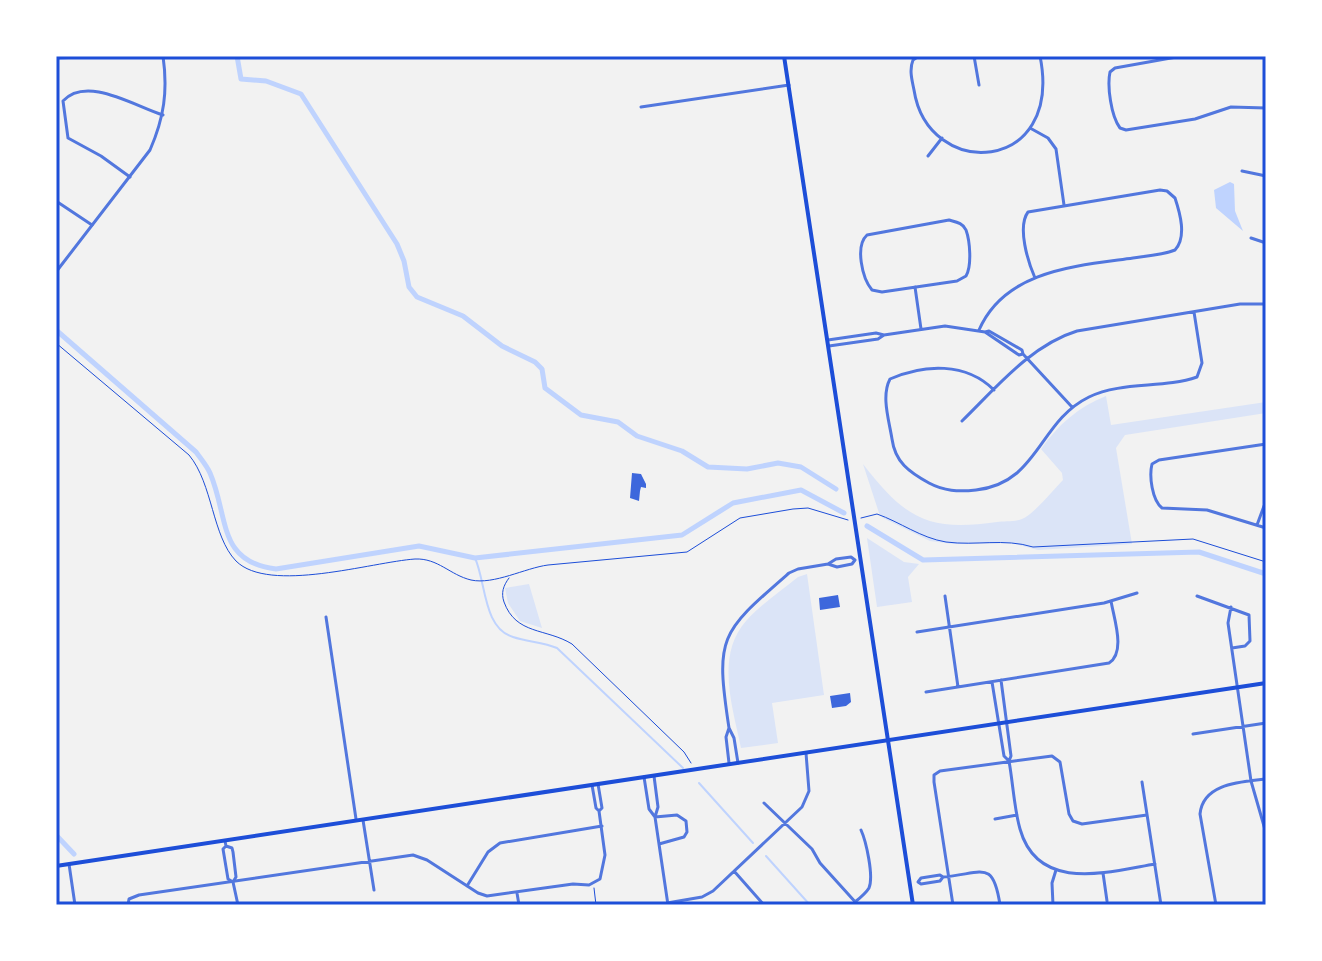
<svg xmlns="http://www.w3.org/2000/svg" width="1322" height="961" viewBox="0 0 1322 961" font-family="'Fira Sans Condensed',sans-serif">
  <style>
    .green { fill: #dbe4f7 }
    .water { fill: #bfd3fe }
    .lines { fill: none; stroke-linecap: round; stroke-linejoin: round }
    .stream { stroke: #bfd3fe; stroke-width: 2 }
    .canal { stroke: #bfd3fe; stroke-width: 5 }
    .building { fill: #3d67dc }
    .path { stroke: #1d4ed8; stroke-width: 1 }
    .minor { stroke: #5277de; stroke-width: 3 }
    .tertiary { stroke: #5277de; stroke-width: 3 }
    .secondary { stroke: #1d4ed8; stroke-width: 4 }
    .primary { stroke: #1d4ed8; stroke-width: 4 }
    .neatline { fill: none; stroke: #1d4ed8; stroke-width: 3 }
  </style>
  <rect width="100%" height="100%" fill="#f2f2f2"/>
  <path class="green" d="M1106 396 1111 425 1266 402V413L1125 435 1116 448 1132 544 1038 550 1011 543 953 544 930 541 883 518 879 513 863 464C905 518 927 532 997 522 1004 521 1015 522 1022 519 1033 515 1054 489 1063 480L1062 473 1041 449C1058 425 1078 407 1106 396Z
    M867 538 904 562 919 564 908 577 912 602 877 607Z
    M807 574 824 695 772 703 778 743 741 748C733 708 715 656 746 621 760 605 781 591 798 577Z
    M529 584 542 628 520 621 508 603 505 588Z"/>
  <path class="water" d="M1230 182 1234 184 1235 211 1243 231 1216 208 1214 190Z"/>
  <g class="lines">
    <path class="stream" d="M475 558C486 582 483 628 513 637 528 642 543 642 557 648L683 768
      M699 783 753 843
      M766 856 810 905"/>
    <path class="canal" d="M237 56 241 79 266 81 301 94 397 244 404 261 409 287 417 297 463 316 502 346 535 362 542 369 545 388 581 415 618 422 637 436 682 451 708 467 747 469 778 463 801 467 836 489
      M56 58 72 56
      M56 330 196 452C201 459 207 466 210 473 229 517 217 562 276 569L419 546 475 558 682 535 733 503 801 490 844 513
      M867 526 923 560 1199 552 1266 574
      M56 835 74 854"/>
  </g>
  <path class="building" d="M632 473 641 474 646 484V488L641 487 640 491 639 501 630 498Z
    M838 595 840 607 820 610 819 598Z
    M850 693 851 702 846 706 832 708 830 696Z"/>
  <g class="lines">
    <path class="path" d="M56 343 189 455C213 484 212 536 236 561 269 594 372 562 415 559 438 558 450 575 471 580 494 585 525 568 548 565L687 552 740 518 793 509 808 508 848 520
      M861 518 877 514C900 522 921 538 946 542 976 546 1004 538 1033 547L1193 539 1266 562
      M509 578C503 586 501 593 504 602 516 635 546 628 572 644L684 752 691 763
      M594 888 596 905"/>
    <path class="minor" d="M919 56 913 60C909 70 912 80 914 90 928 181 1064 175 1040 56
      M974 56 979 85
      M1182 56 1115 68 1110 72C1107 86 1111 116 1120 128L1126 130 1195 119 1231 107 1266 108
      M641 107 789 85
      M1030 128 1048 138 1056 149 1064 205
      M928 156 942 138
      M1242 171 1266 176
      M130 177 101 156 68 138 63 101C87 75 136 107 163 115
      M56 201 92 225
      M949 220C956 222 963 223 966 230 970 241 972 266 966 276L957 281 882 292 872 290C862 278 855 246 867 235Z
      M1251 238 1266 243
      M915 287 921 329
      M979 330C1005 270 1076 266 1133 258 1147 256 1162 255 1175 250 1187 237 1180 213 1175 198L1167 191 1160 190 1028 212C1017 227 1028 262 1035 278
      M884 335 945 326 985 332
      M828 340 876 333 884 335 878 339 829 346
      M1023 354 1019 355 985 332 989 331 1022 350 1023 354 1072 407
      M994 390C966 362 924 364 890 379 881 396 889 420 892 439 895 462 909 472 929 483 944 491 958 492 976 490 1039 483 1038 422 1089 397 1122 381 1163 389 1197 377L1202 363 1194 312
      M962 421C996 388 1031 345 1077 331L1240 304H1266
      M1266 444 1159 460 1152 464C1149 476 1152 500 1162 508L1207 510 1266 528
      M1257 525 1264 506
      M851 557 855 560 852 564 837 567 828 564 836 559Z
      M945 596 958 687
      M1197 596 1249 615 1250 641 1245 646 1232 648
      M1231 607 1228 623 1251 781 1266 833
      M326 617 356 819
      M917 632 1104 603 1137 593
      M992 682 1004 756 1009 761 1011 756 1001 680
      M926 692 1109 663C1126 652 1114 619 1111 601
      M729 728C715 636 720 633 789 573L798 569 828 564
      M1193 734 1266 723
      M1009 761C1013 783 1014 808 1020 829 1038 893 1108 872 1155 864
      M729 763 726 737 729 728 734 738 738 763
      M644 777 649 809 655 817 658 807 654 776
      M1142 782 1161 905
      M592 785 596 808 599 811 602 808 598 784
      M764 803 812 849 820 863 858 905
      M995 819 1017 815
      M363 820 374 890
      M659 844 684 837 687 832 686 821 677 815 655 817 668 905
      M69 864 75 905
      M734 871 764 905
      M1103 873 1107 901
      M943 877 940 881 921 884 918 882 921 878 940 875 943 877C982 874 993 858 1000 905
      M467 886 488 852 500 843 602 826
      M517 893 519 905
      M855 902C860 898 866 893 869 888 874 876 866 841 861 830
      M667 903 702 897 713 891 802 807 809 791 806 753
      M128 905 129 899 139 895 413 855 427 860 478 893 487 896 573 884 589 885 600 879 605 855 599 811
      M953 905 934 782V775L940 771 1052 756 1060 762 1069 814 1073 821 1082 824 1147 815
      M1053 905 1052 883 1056 870
      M1216 905 1200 814C1203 783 1241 782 1266 779"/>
    <path class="tertiary" d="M56 272 150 150C164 118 168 91 163 56
      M225 841 226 846 223 849 228 879 233 882 236 877 233 852 232 848 226 846
      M233 882 238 905"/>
    <path class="secondary" d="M56 866 1266 683"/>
    <path class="primary" d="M784 56 913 905"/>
  </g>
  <rect width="1322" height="961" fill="none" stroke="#ffffff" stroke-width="116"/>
  <rect x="58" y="58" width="1206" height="845" class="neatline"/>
</svg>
